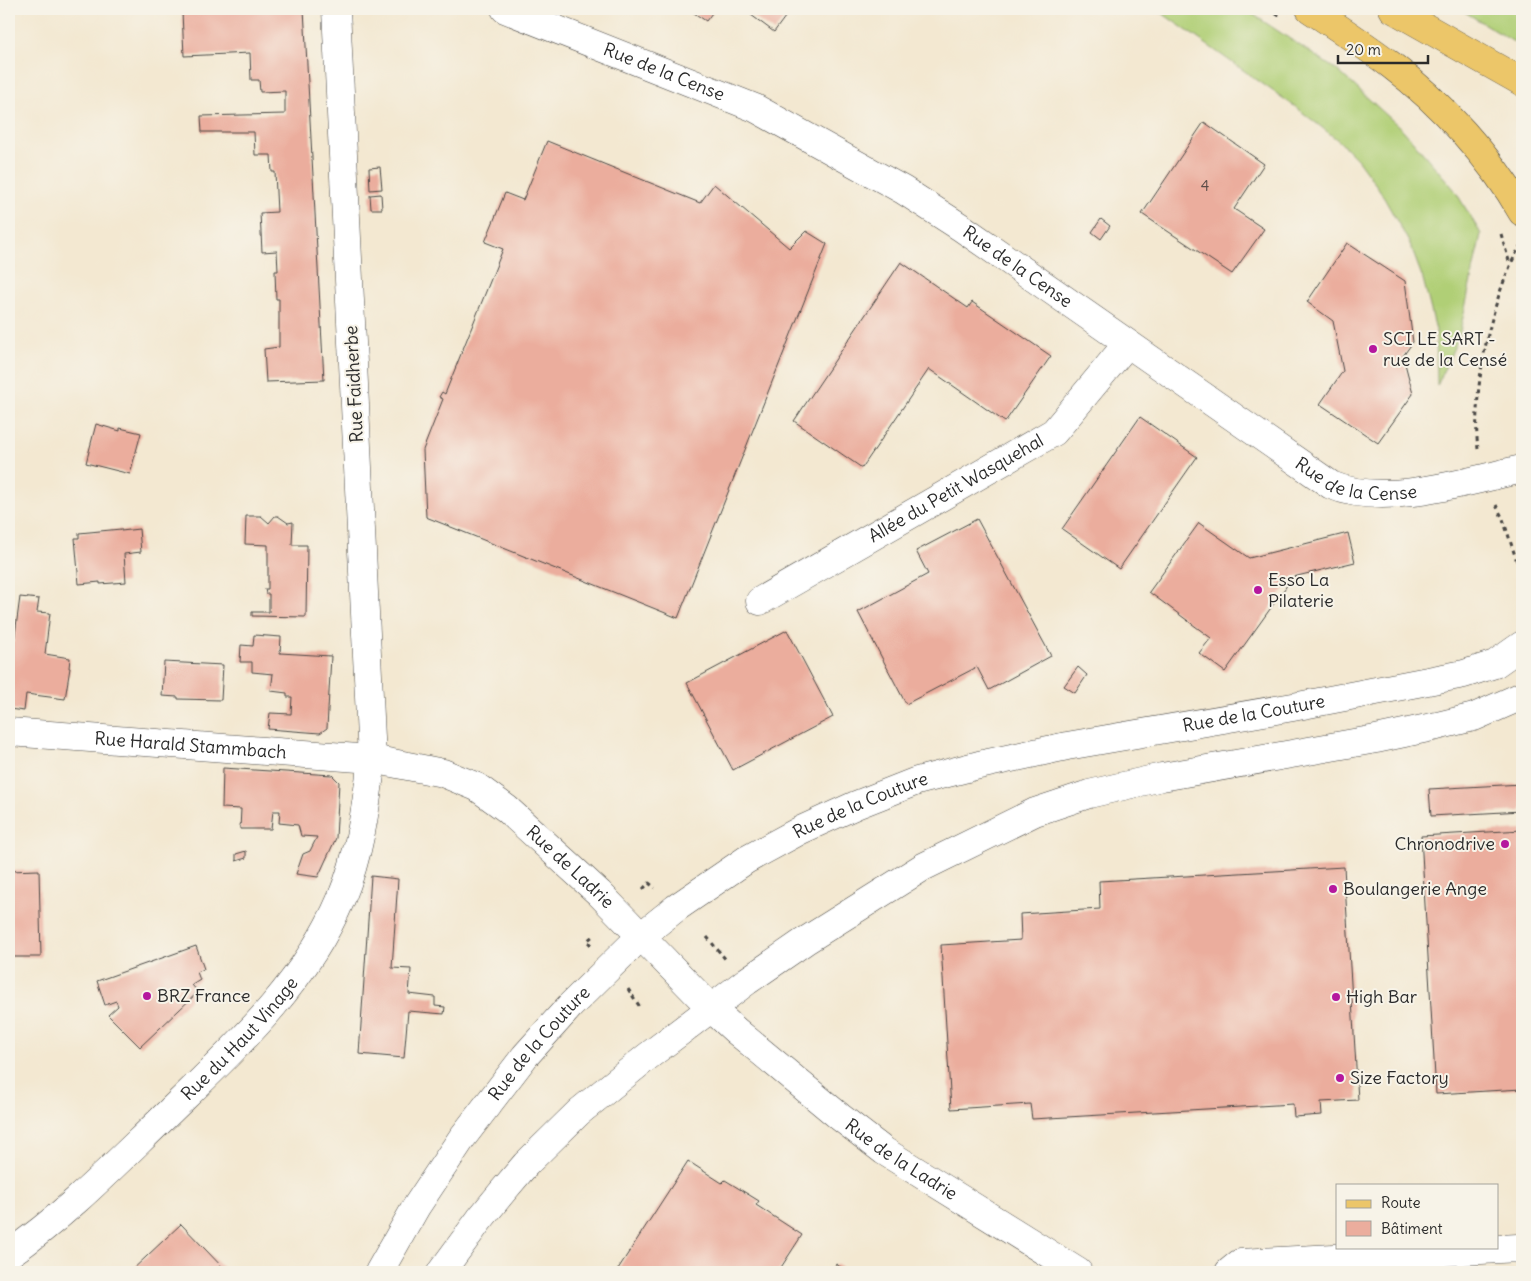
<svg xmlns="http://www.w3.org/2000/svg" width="1531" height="1281" viewBox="0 0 1531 1281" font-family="Delius,sans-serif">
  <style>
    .grass { fill: #b0cf76; stroke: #6e7d50 }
    .building { fill: #ebad9d }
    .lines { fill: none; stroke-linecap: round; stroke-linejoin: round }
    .minor-casing { stroke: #494744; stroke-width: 29 }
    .major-casing { stroke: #494744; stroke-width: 29 }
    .path { stroke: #494744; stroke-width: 3; stroke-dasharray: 4 4; stroke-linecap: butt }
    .minor { stroke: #fff; stroke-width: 28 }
    .major { stroke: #ecc669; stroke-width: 28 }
    .poi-dot { fill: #b5179e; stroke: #f7f3e8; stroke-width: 2 }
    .labels { text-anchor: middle; stroke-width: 4; stroke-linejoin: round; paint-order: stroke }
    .number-label { font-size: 15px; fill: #5b4c48 }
    .street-label { font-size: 18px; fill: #2b2b2b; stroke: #f7f3e8 }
    .poi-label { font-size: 18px; fill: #2b2b2b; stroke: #f7f3e8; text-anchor: start }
  </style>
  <rect width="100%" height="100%" fill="#f7f3e8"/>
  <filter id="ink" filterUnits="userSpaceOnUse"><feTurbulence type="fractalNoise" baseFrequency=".02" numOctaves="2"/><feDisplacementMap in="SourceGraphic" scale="10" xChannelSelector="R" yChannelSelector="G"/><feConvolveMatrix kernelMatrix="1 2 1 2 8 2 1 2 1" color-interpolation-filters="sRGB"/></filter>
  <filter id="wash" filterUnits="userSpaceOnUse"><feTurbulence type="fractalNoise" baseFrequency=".0096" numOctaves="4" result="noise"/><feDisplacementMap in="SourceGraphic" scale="20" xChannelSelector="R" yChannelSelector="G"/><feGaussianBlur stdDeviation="1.12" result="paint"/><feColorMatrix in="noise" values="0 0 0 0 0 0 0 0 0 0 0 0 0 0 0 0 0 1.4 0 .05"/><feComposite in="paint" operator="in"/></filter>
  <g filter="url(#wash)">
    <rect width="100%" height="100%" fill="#f3e8d1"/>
    <path class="grass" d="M1156 9H1245L1338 71 1403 130 1454 189 1481 234 1459 336 1437 386 1436 330 1423 279 1410 244 1379 189 1358 160 1339 141 1297 108Z
      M1460 9H1522V47Z"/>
    <g id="blocks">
      <path class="building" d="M208 9H304L324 380 266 382 264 349 279 347V299H276L275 271H278L277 251 262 252 260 213 277 212 275 172H272L271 155H255L254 132H202L201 116 285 114V91L260 92 259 80H251L250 53 184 56 182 12 206 10Z
        M688 9H715L706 21Z
        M743 9H791L774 32Z
        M1204 122 1264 164 1234 209 1264 229 1232 274 1142 214Z
        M547 141 700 203 714 184 789 248 806 231 827 244 678 618 426 517 423 450 443 399 439 397 442 392 445 394 503 249 485 242 505 193 523 200Z
        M380 167 382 189 370 190 369 168Z
        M381 194 382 209H371L370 195Z
        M1101 219 1110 226 1101 239 1092 232Z
        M1347 243 1405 281 1413 342 1403 356 1413 394 1378 443 1320 404 1343 371 1333 321 1307 302Z
        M901 262 968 308 972 302 1051 356 1005 422 929 369 862 468 794 421Z
        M1140 417 1197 457 1119 569 1062 529Z
        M96 424 120 431V428L141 433 130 474 86 463Z
        M246 516H261L269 523 275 516H278L288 523 293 522 292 545H307L306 617 252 616V612H269V594H266L265 589H268V545L245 544Z
        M977 519 1051 656 989 690 977 667 906 704 858 612 928 574 916 551Z
        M1199 523 1249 558 1348 533 1355 562 1293 577 1225 672 1199 653 1211 638 1149 592Z
        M121 529V531L139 529 141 552 124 554 126 582 100 584V582L79 584 75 538H79V533Z
        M20 597 39 599 37 612 50 613 45 654 70 658 69 668H70L65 699 26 694 24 711 9 709V641L14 642Z
        M787 630 833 717 733 770 687 683Z
        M254 635 281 637 280 653 331 656 327 728 320 733 268 729 270 713 291 714 292 697H287V693L271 691 273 674 252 672V662H240L241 645 253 646Z
        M164 662 223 665 221 700 178 699V697L162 696Z
        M1078 667 1087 675 1075 693 1064 686Z
        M223 768 332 775 339 782 336 838 318 877 296 874 303 854 310 851 317 837 301 836 298 825 279 823 280 811H273L271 829H240L241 809 222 808Z
        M1522 784V811L1431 816 1429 789Z
        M1522 830V1089L1436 1094 1421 836Z
        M246 851V858L236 861V854Z
        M1344 867 1358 1100 1321 1102 1322 1115 1294 1117 1293 1104 1032 1119 1030 1104 951 1109 941 945 1021 940 1020 914 1100 909 1099 881Z
        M39 870 41 957H9V871Z
        M371 876 398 879 392 968 411 969 409 994 435 997V1006L445 1007 444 1014 408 1011 404 1058 359 1054Z
        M196 946 204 969 197 972 200 980 192 985 198 992 140 1047 108 1015 118 1006 116 1001 105 1005 97 981Z
        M688 1161 722 1183 725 1180 759 1201 756 1205 802 1235 778 1272H616Z
        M181 1224 227 1272H130Z
        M836 1264 848 1272H831Z"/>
    </g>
  </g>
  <g filter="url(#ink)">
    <use href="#blocks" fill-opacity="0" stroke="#494744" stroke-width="1"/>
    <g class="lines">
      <defs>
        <g id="minor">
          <path id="s1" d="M505 9 755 108 903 190 962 228 1331 485C1385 508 1467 481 1522 469"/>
          <path id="s2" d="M760 601 1054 432 1127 344"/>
          <path id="s3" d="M9 732 372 759 443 773 477 787 507 809 599 893 711 1008 735 1030 840 1117 884 1151 1078 1272"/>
          <path id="s4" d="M9 1254C64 1216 111 1168 159 1122 227 1055 303 989 341 899 360 854 366 807 372 759L336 9"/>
          <path id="s5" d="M379 1272 416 1207 462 1138 525 1056 570 1006 641 936 676 908 746 860 801 830 856 805 917 781 979 765 1067 746 1293 707 1464 674 1495 664 1522 645"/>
          <path d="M441 1272 480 1219 503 1191 526 1164 579 1112 647 1057 747 981 805 941 923 867 1035 812 1089 794 1162 777 1376 739 1437 726 1474 717 1522 696"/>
          <path d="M1229 1272 1240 1263 1518 1248 1522 1251"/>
        </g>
        <path id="major" d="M1310 9C1337 27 1365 45 1391 65 1440 102 1492 159 1522 212
          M1393 9 1522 82"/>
      </defs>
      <use href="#minor" class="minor-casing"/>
      <use href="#major" class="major-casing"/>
      <path class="path" d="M1269 9 1281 17
        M1501 234 1510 264
        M1478 449C1471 392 1492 292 1522 243
        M1496 505 1503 519 1522 577
        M643 889 649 883 655 888
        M707 937 727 961
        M591 945 587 941 594 935
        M628 989 640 1007"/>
      <use href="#minor" class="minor"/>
      <use href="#major" class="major"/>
    </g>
  </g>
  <g class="poi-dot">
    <circle cx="1373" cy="349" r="5"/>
    <circle cx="1258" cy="590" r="5"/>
    <circle cx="1505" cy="844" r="5"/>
    <circle cx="1333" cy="889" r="5"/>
    <circle cx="147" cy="996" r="5"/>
    <circle cx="1336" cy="997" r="5"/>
    <circle cx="1340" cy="1078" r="5"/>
  </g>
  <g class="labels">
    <g class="number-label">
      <text x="1205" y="191">4</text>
    </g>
    <g class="street-label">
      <text dy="6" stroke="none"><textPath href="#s1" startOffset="171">Rue de la Cense</textPath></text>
      <text dy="6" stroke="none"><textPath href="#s1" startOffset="576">Rue de la Cense</textPath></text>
      <text transform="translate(354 384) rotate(-93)" y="6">Rue Faidherbe</text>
      <text dy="6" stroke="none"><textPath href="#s1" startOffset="981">Rue de la Cense</textPath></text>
      <text dy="6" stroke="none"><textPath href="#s2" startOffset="226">Allée du Petit Wasquehal</textPath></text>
      <text dy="6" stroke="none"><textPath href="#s5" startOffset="1090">Rue de la Couture</textPath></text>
      <text dy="6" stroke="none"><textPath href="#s3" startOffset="182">Rue Harald Stammbach</textPath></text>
      <text dy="6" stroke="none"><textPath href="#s5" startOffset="685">Rue de la Couture</textPath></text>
      <text dy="6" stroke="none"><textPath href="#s3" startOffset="596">Rue de Ladrie</textPath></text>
      <text dy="6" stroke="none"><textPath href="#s4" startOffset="316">Rue du Haut Vinage</textPath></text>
      <text dy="6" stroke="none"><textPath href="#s5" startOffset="280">Rue de la Couture</textPath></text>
      <text dy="6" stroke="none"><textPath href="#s3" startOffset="1039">Rue de la Ladrie</textPath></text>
    </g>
    <g class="poi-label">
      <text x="1383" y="345">SCI LE SART -<tspan x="1383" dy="21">rue de la Censé</tspan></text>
      <text x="1268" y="586">Esso La<tspan x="1268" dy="21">Pilaterie</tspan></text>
      <text x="1495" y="850" text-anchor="end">Chronodrive</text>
      <text x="1343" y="895">Boulangerie Ange</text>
      <text x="157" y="1002">BRZ France</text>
      <text x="1346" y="1003">High Bar</text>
      <text x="1350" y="1084">Size Factory</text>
    </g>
  </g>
  <rect width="1531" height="1281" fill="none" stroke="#f7f3e8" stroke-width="30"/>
  <rect x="1336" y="1184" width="162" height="65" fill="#f7f3e8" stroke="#a5a39c"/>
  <rect x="1346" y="1200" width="25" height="8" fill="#ecc669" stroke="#a5a39c"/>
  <text x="1381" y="1208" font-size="15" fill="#2b2b2b">Route</text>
  <rect x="1346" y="1221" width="25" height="15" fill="#ebad9d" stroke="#a5a39c"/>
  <text x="1381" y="1234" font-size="15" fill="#2b2b2b">Bâtiment</text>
  <path d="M1338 55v8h90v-8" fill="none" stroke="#2b2b2b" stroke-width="2.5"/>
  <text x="1346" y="55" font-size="15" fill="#2b2b2b" stroke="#f7f3e8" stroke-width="4" paint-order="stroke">20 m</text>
</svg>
